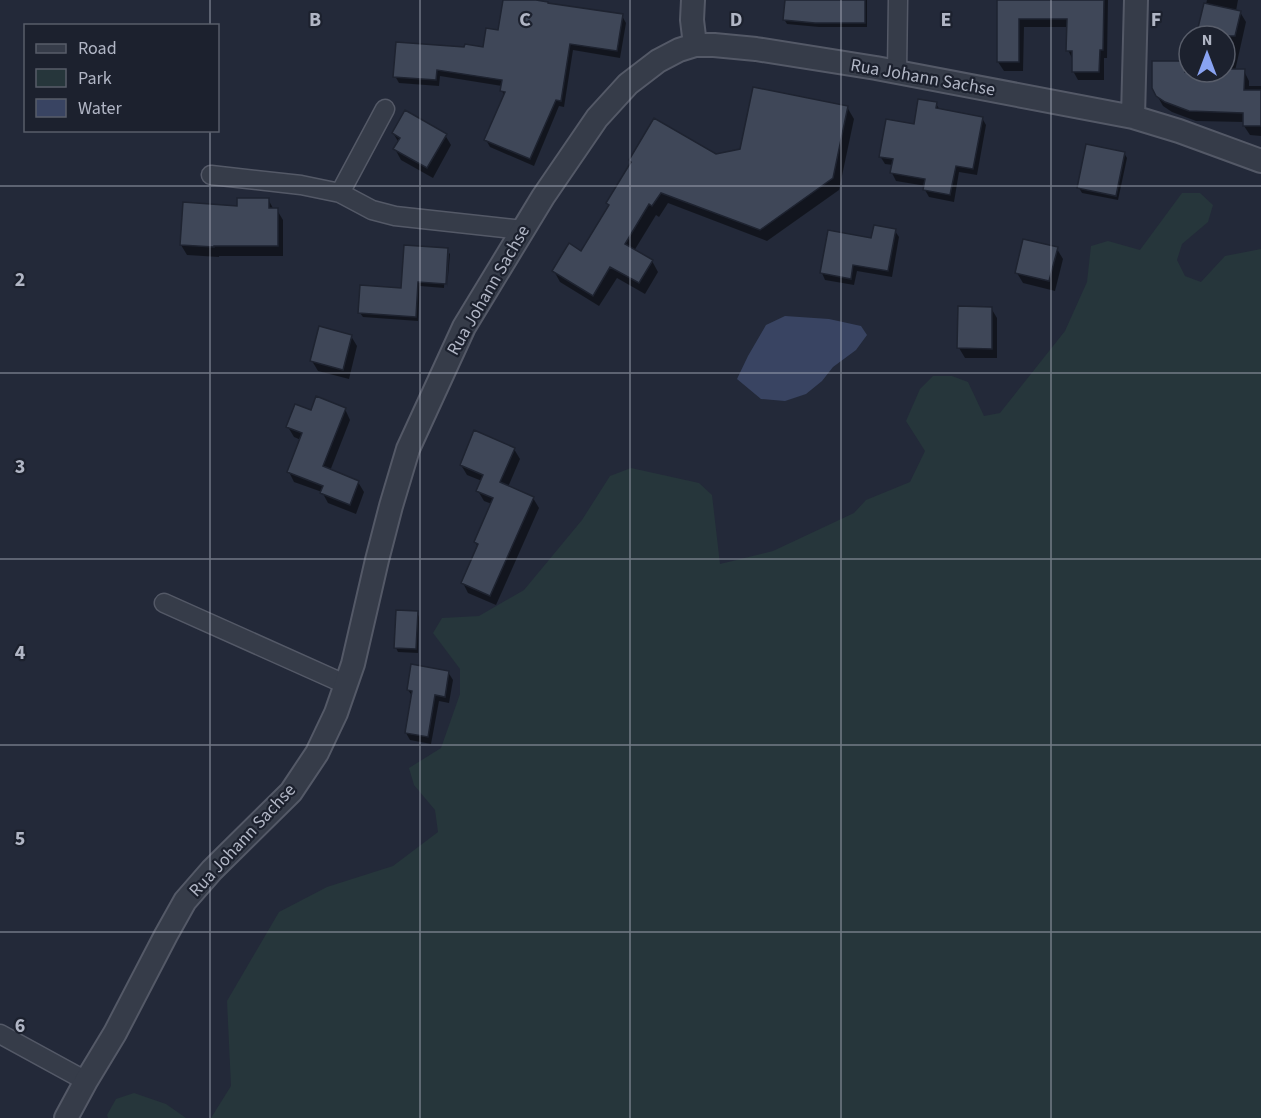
<svg xmlns="http://www.w3.org/2000/svg" width="1261" height="1118" viewBox="0 0 1261 1118" font-family="'Source Sans 3',sans-serif">
  <style>
    .green { fill: #26363b }
    .water { fill: #394462 }
    .shadow { fill: #0007 }
    .building { fill: #3f4758; stroke: #1e2330; stroke-width: 1.5 }
    .lines { fill: none; stroke-linecap: round; stroke-linejoin: round }
    .minor-casing { stroke: #545967; stroke-width: 21 }
    .tertiary-casing { stroke: #545967; stroke-width: 26 }
    .minor { stroke: #363c49; stroke-width: 18 }
    .tertiary { stroke: #363c49; stroke-width: 22 }
    .grid { fill: none; stroke: #b1b6c5; stroke-width: 1.5; stroke-opacity: 0.55 }
    .labels { text-anchor: middle; stroke-width: 4.5; stroke-linejoin: round; paint-order: stroke }
    .street-label { font-size: 18px; fill: #b1b6c5; stroke: #1c212e }
    .grid-label { font-size: 20px; text-anchor: middle; font-weight: bold; fill: #b1b6c5; stroke: #1c212e; stroke-width: 4.5; stroke-linejoin: round; paint-order: stroke }
  </style>
  <rect width="100%" height="100%" fill="#232939"/>
  <path class="green" d="M1182 193H1200L1213 205 1208 222 1182 244 1177 260 1185 276 1201 282 1225 256 1261 249V1118H211L231 1086 227 1001 279 912 327 887 393 866 438 832 435 810 414 785 409 768 441 748 460 694V669L433 633 442 618 479 616 524 590 582 520 610 476 631 468 699 483 712 495 720 564 773 551 854 513 866 500 910 482 925 451 906 421 920 389 933 376H952L968 382 984 416 1000 413 1065 331 1087 282 1091 246 1108 241 1140 250Z
    M134 1093 166 1104 186 1118H108L107 1115 116 1099Z"/>
  <path class="water" d="M785 316 829 319 861 326 867 335 856 350 833 367 822 381 806 394 785 401 761 399 737 379 748 356 766 325Z"/>
  <path class="shadow" d="M505 0H525L622 16 626 23 620 58 573 50 564 107 559 106 534 166 490 147 486 140 505 96 502 91V86L440 76 439 86 399 83 395 76 484 49 500 31Z
    M786 0H867V27H819L787 24 784 19Z
    M999 0H1108L1107 58H1104V80H1078L1073 71V60L1068 50V27H1024L1023 71H1004L998 62Z
    M1207 0H1238L1236 11 1240 12 1246 22 1235 71H1244L1249 81V86H1261V136L1250 135 1244 126V122L1196 121 1172 112 1163 106 1153 88V63H1189V72H1225V36H1198Z
    M936 104 940 110 982 118 986 125 977 175 959 172 954 202 929 197 925 190 926 186 896 181 892 173 893 165 885 164 880 156 915 125Z
    M847 107 854 119 839 190 767 241 668 203 659 217 656 215 634 251 652 261 658 272 645 294 617 278 599 306 560 282 554 271 581 253 610 207 608 203 716 156 742 150Z
    M393 133 445 135 451 145 433 178 401 160 395 149 399 143Z
    M1124 153 1127 158 1118 200 1082 193 1079 188Z
    M268 199 274 210H277L283 220V256H219V257L187 255 181 245 238 208Z
    M895 231 899 237 892 277 857 271 854 285 825 280 822 273 873 240Z
    M447 249 448 252H446L444 288 420 286 418 321 363 317 360 313 403 289Z
    M1057 249 1063 259 1055 291 1023 283 1017 273Z
    M449 253 450 254 447 288Z
    M991 308 997 318V358H965L959 348Z
    M351 336 357 346 349 379 318 371 312 361Z
    M345 409 350 420 330 471 358 482 364 492 356 514 328 503 322 492 294 482 289 472 301 440 294 437 288 427 312 412Z
    M514 449 520 459 508 487 533 498 539 508 496 605 468 593 463 583 478 547 475 542 492 504 484 501 478 491 482 481 467 475 461 465Z
    M417 612 419 617 418 653 398 652 396 648Z
    M448 672 453 680 449 703 439 701 431 744 410 740 406 733 413 697 408 690Z"/>
  <path class="building" d="M503 0H536L548 2V3L623 14 617 51 570 44 561 101 556 100 530 159 484 140 505 92 500 91 502 80 437 70 436 80 393 77 396 42 464 47 465 44 483 47 486 28 498 30Z
    M785 0H865V23H815L783 20Z
    M997 0H1104L1103 50H1100L1099 72H1072V51H1066L1067 19H1019V62H997Z
    M1204 3 1241 11 1235 36H1196Z
    M1152 61H1185V72H1225V69H1245L1244 90H1261V126H1243V113L1189 111 1165 102 1156 96 1152 88Z
    M753 87 848 106 833 178 760 230 661 193 652 206 649 204 625 244 653 260 639 283 610 267 593 296 552 271 569 243 581 251 609 205 606 203 631 162 629 160 654 118 716 154 740 149Z
    M918 99 937 102 936 108 983 117 973 169 956 166 950 195 923 190 925 179 890 173 893 159 879 157 886 119 914 124Z
    M405 110 447 134 427 168 393 149 400 138 392 133Z
    M1086 144 1125 152 1116 196 1077 188Z
    M237 198H269V208H278V246H214V247L180 245 183 202 237 206Z
    M874 225 896 229 888 271 853 265 851 279 820 273 828 230 871 238Z
    M1023 239 1058 247 1049 281 1015 273Z
    M404 245 448 248 446 284 418 282 416 317 358 313 360 285 401 288Z
    M958 306 992 307V349L957 348Z
    M319 326 352 335 343 370 310 361Z
    M316 396 346 408 323 466 359 481 350 505 320 493 323 486 287 472 302 433 286 427 295 404 311 410Z
    M474 430 515 448 500 482 534 497 490 596 461 583 478 544 474 542 493 498 476 491 483 475 460 465Z
    M396 610 418 611 416 649 394 648Z
    M411 664 449 671 445 697 435 695 428 737 405 733 412 691 407 690Z"/>
  <g class="lines">
    <defs>
      <path id="minor" d="M897 72 898 0
        M211 175 301 185 340 193 372 210 395 216 523 230
        M340 193 385 109
        M164 603 347 685
        M0 1034 86 1081"/>
      <path id="tertiary" d="M693 0 692 20 695 45
        M1133 117 1136 0
        M66 1118 86 1081 115 1033 166 935 185 901 212 870 291 792 317 753 336 713 353 664 377 560 391 506 408 449 464 327 543 197 597 118 628 84 658 61 679 50 695 45H714L756 49 876 68 1133 117 1179 131 1261 161"/>
    </defs>
    <use href="#minor" class="minor-casing"/>
    <use href="#tertiary" class="tertiary-casing"/>
    <use href="#minor" class="minor"/>
    <use href="#tertiary" class="tertiary"/>
  </g>
  <path class="grid" d="M210 0V26M420 0V1118M630 0V1118M841 0V1118M1051 0V1118M210 130V1118M0 186H1261M0 373H1261M0 559H1261M0 745H1261M0 932H1261"/>
  <g class="labels">
    <g class="street-label">
      <text transform="translate(923 77) rotate(10)" y="6">Rua Johann Sachse</text>
      <text transform="translate(488 290) rotate(-60)" y="6">Rua Johann Sachse</text>
      <text transform="translate(242 840) rotate(-47)" y="6">Rua Johann Sachse</text>
    </g>
  </g>
  <g class="grid-label">
    <text x="315" y="26">B</text>
    <text x="525" y="26">C</text>
    <text x="736" y="26">D</text>
    <text x="946" y="26">E</text>
    <text x="1156" y="26">F</text>
    <text x="20" y="286">2</text>
    <text x="20" y="473">3</text>
    <text x="20" y="659">4</text>
    <text x="20" y="845">5</text>
    <text x="20" y="1032">6</text>
  </g>
  <rect x="24" y="24" width="195" height="108" fill="#1c212e" stroke="#585d6a" stroke-width="1.5"/>
  <rect x="36" y="44" width="30" height="9" fill="#363c49" stroke="#585d6a" stroke-width="1.5"/>
  <text x="78" y="54" font-size="18" fill="#b1b6c5">Road</text>
  <rect x="36" y="69" width="30" height="18" fill="#26363b" stroke="#585d6a" stroke-width="1.5"/>
  <text x="78" y="84" font-size="18" fill="#b1b6c5">Park</text>
  <rect x="36" y="99" width="30" height="18" fill="#394462" stroke="#585d6a" stroke-width="1.5"/>
  <text x="78" y="114" font-size="18" fill="#b1b6c5">Water</text>
  <g transform="translate(1207 54)"><circle r="28" fill="#1c212e" stroke="#585d6a" stroke-width="1.5"/>
  <path d="M0-4.5L10 22L0 15L-10 22Z" fill="#89a3f2"/>
  <text y="-9" font-size="16" font-weight="bold" text-anchor="middle" fill="#b1b6c5">N</text>
  </g>
</svg>
